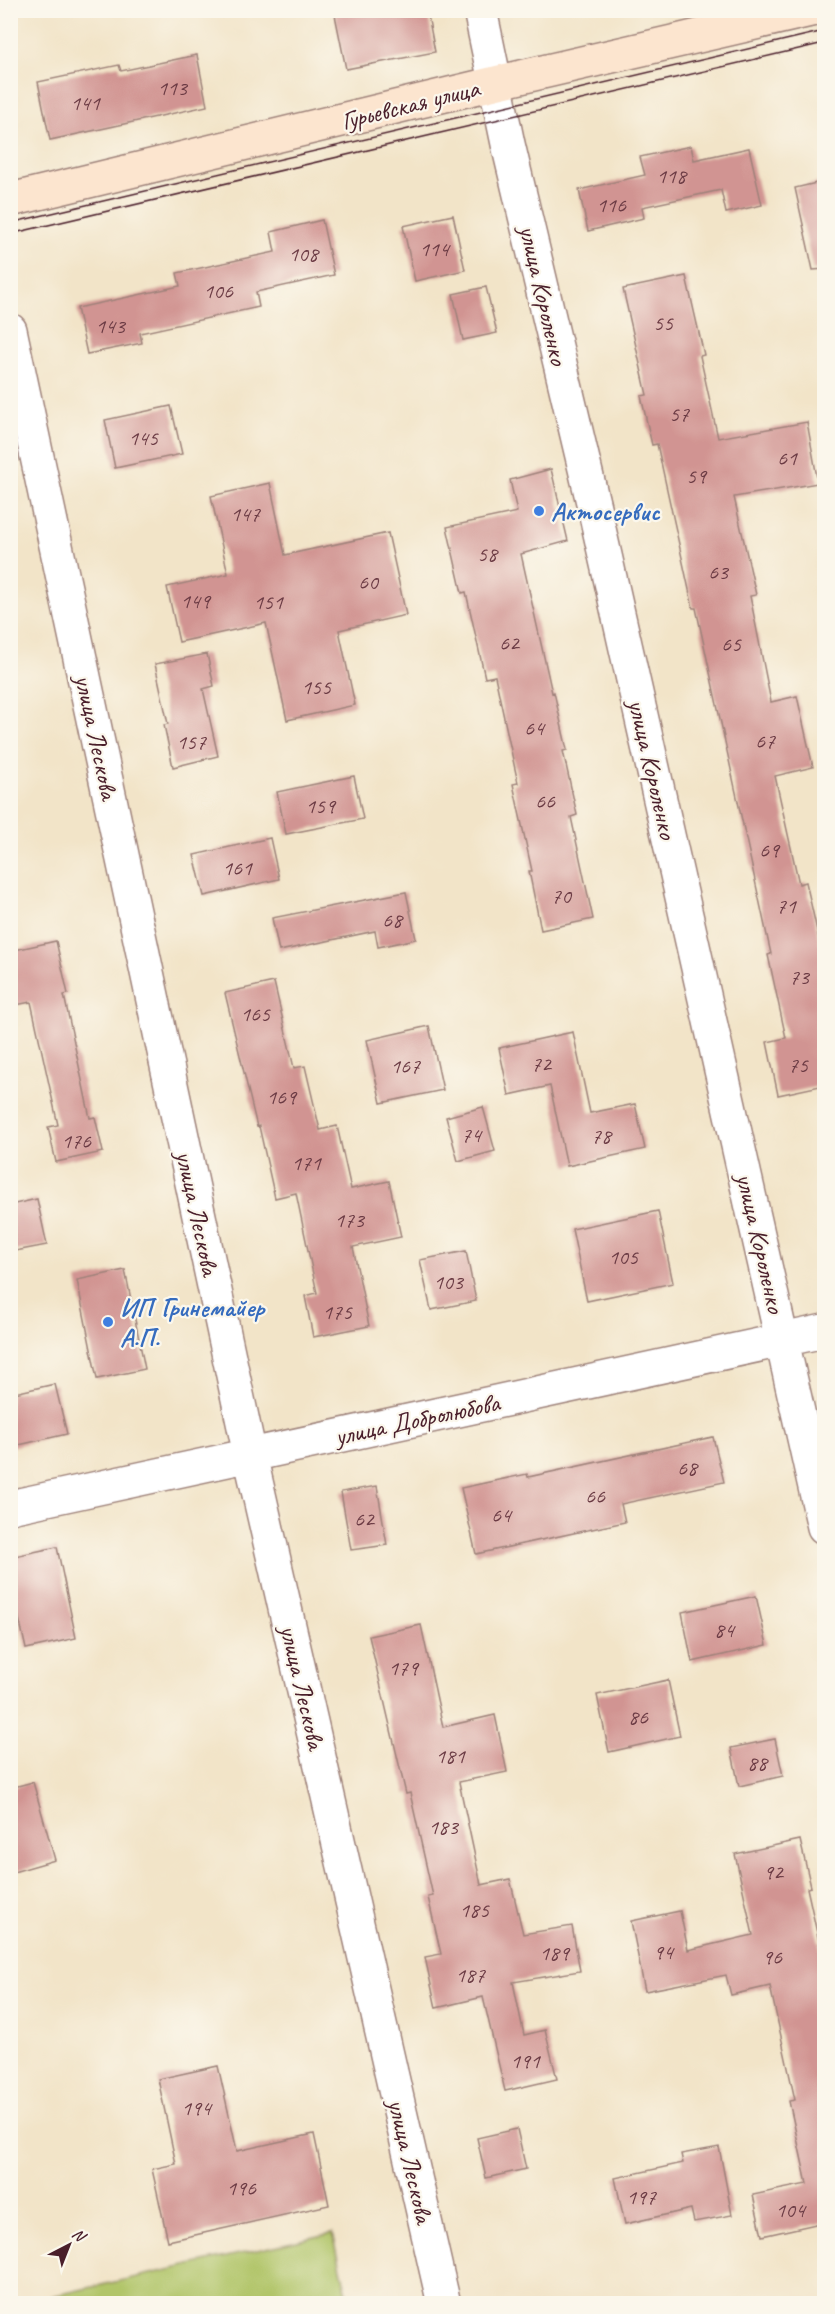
<svg xmlns="http://www.w3.org/2000/svg" width="835" height="2314" viewBox="0 0 835 2314" font-family="Caveat,sans-serif">
  <style>
    .green { fill: #b1c569; stroke: #7e724a; stroke-width: 1.5 }
    .building { fill: #d19492 }
    .lines { fill: none; stroke-linecap: round; stroke-linejoin: round }
    .street-casing { stroke: #9e827a; stroke-width: 36 }
    .secondary-casing { stroke: #9e827a; stroke-width: 36 }
    .street { stroke: #fff; stroke-width: 33 }
    .secondary { stroke: #fce5cf; stroke-width: 33 }
    .tram { stroke: #4a1f2b; stroke-width: 1.5 }
    .shop-dot { fill: #3f7fe0; stroke: #fbf7ec; stroke-width: 2 }
    .labels { text-anchor: middle; stroke-width: 4.5; stroke-linejoin: round; paint-order: stroke }
    .number-label { font-size: 22px; fill: #6c3c45 }
    .street-label { font-size: 26px; fill: #4a1f2b; stroke: #fbf7ec }
    .shop-label { font-size: 26px; font-weight: bold; fill: #366cbe; stroke: #fbf7ec; text-anchor: start }
  </style>
  <rect width="100%" height="100%" fill="#fbf7ec"/>
  <filter id="ink" filterUnits="userSpaceOnUse"><feTurbulence type="fractalNoise" baseFrequency=".0167" numOctaves="2"/><feDisplacementMap in="SourceGraphic" scale="12" xChannelSelector="R" yChannelSelector="G"/><feConvolveMatrix kernelMatrix="1 2 1 2 8 2 1 2 1" color-interpolation-filters="sRGB"/></filter>
  <filter id="wash" filterUnits="userSpaceOnUse"><feTurbulence type="fractalNoise" baseFrequency=".008" numOctaves="4" result="noise"/><feDisplacementMap in="SourceGraphic" scale="24" xChannelSelector="R" yChannelSelector="G"/><feGaussianBlur stdDeviation="1.35" result="paint"/><feColorMatrix in="noise" values="0 0 0 0 0 0 0 0 0 0 0 0 0 0 0 0 0 1.4 0 .05"/><feComposite in="paint" operator="in"/></filter>
  <g filter="url(#wash)">
    <rect width="100%" height="100%" fill="#f2e4c8"/>
    <path class="green" d="M333 2233 349 2303H54L52 2296Z"/>
    <g id="blocks">
      <path class="building" d="M334 10H427L435 52 346 69Z
        M197 55 207 106 50 140 38 82 119 65 121 71Z
        M691 146 694 160 749 148 762 205 726 213 721 190 642 207 644 218 588 231 579 190 645 175 640 157Z
        M825 181V269L813 270 795 188Z
        M453 215 465 270 415 281 403 226Z
        M322 220 334 275 256 292 259 307 140 333 142 343 87 354 77 308 180 286 177 273 275 252 271 232Z
        M686 276 704 355 700 356 718 438 807 422 818 483 734 497 756 595 750 596 771 702 797 696 813 767 775 776 799 884 806 882 820 944 825 943V1085L778 1095 767 1042 786 1038 768 955 771 954 696 608H693L657 444 652 445 641 396 647 395 623 289Z
        M486 287 497 333 463 340 453 294Z
        M171 406 182 454 115 468 105 420Z
        M551 469 568 541 521 554 552 693 554 692 567 750 563 751 577 815 571 817 593 919 541 930 529 871H532L513 784 518 783 495 676 485 678 466 592 462 593 447 527 517 512 510 480Z
        M270 483 285 555 388 533 406 615 339 630 355 705 287 720 266 623 179 642 167 587 228 574 211 496Z
        M207 654 214 686 203 689 218 756 173 767 164 725 168 724 155 664Z
        M354 776 363 819 286 834 277 792Z
        M270 838 279 879 204 896 194 855Z
        M406 892 416 939 378 947 375 931 279 951 272 918Z
        M56 941 68 994 64 995 90 1118 95 1117 103 1152 56 1162 48 1127 58 1125 31 1002 16 1005 10 982V951Z
        M274 982 294 1068 305 1066 320 1130 337 1126 351 1189 389 1181 401 1237 353 1247 369 1326 313 1337 305 1296 317 1293 296 1193 275 1198 259 1126 257 1127 225 993Z
        M429 1026 443 1090 381 1103 367 1040Z
        M573 1032 590 1113 635 1104 645 1149 567 1166 550 1086 509 1095 499 1048Z
        M483 1107 495 1151 458 1161 446 1117Z
        M37 1199 47 1245 10 1252V1205Z
        M658 1211 673 1283 587 1301 572 1229Z
        M466 1251 476 1301 431 1310 420 1260Z
        M125 1270 145 1369 97 1379 77 1280Z
        M55 1384 67 1434 10 1447V1394Z
        M713 1437 724 1482 621 1504 625 1522 476 1554 461 1488 527 1474 528 1477Z
        M377 1486 387 1545 351 1550 341 1492Z
        M57 1547 76 1638 26 1649 10 1578V1557Z
        M756 1596 767 1645 692 1662 682 1612Z
        M421 1625 443 1727 495 1715 507 1772 459 1782 481 1885 510 1879 523 1934 572 1926 580 1971 513 1982 524 2035 545 2030 557 2079 505 2091 483 1997 436 2008 425 1957 441 1954 428 1897 433 1896 410 1793 406 1794 369 1636Z
        M668 1680 680 1736 609 1752 597 1695Z
        M775 1739 783 1776 739 1786 731 1748Z
        M33 1782 55 1860 10 1873V1788Z
        M800 1840 811 1887 807 1888 825 1969V2222L762 2236 753 2195 807 2184 789 2101 795 2100 770 1986 731 1995 726 1975 645 1991 631 1921 680 1911 688 1950 753 1935 735 1854Z
        M218 2066 237 2151 314 2134 329 2205 168 2241 152 2169 176 2164 158 2079Z
        M517 2129 526 2169 486 2178 477 2138Z
        M719 2147 732 2215 694 2222 691 2209 625 2224 615 2178 683 2163 681 2154Z"/>
    </g>
  </g>
  <g filter="url(#ink)">
    <use href="#blocks" fill-opacity="0" stroke="#9e827a" stroke-width="1.5"/>
    <g class="lines">
      <defs>
        <path id="street" d="M480 10 508 144 595 511 824 1527
          M10 330 250 1455 444 2304
          M10 1507 824 1331"/>
        <path id="secondary" d="M10 200 495 83 811 10"/>
      </defs>
      <use href="#street" class="street-casing"/>
      <use href="#secondary" class="secondary-casing"/>
      <use href="#street" class="street"/>
      <use href="#secondary" class="secondary"/>
      <path class="tram" d="M10 223 824 31
        M10 234 824 43"/>
    </g>
  </g>
  <g class="shop-dot">
    <circle cx="539" cy="511" r="6"/>
    <circle cx="108" cy="1322" r="6"/>
  </g>
  <g class="labels">
    <g class="number-label">
      <text x="172" y="95">113</text>
      <text x="85" y="110">141</text>
      <text x="671" y="183">118</text>
      <text x="611" y="212">116</text>
      <text x="434" y="256">114</text>
      <text x="303" y="261">108</text>
      <text x="218" y="298">106</text>
      <text x="663" y="330">55</text>
      <text x="110" y="333">143</text>
      <text x="679" y="421">57</text>
      <text x="143" y="445">145</text>
      <text x="787" y="465">61</text>
      <text x="696" y="483">59</text>
      <text x="245" y="521">147</text>
      <text x="487" y="561">58</text>
      <text x="718" y="579">63</text>
      <text x="368" y="589">60</text>
      <text x="195" y="608">149</text>
      <text x="268" y="609">151</text>
      <text x="509" y="650">62</text>
      <text x="731" y="651">65</text>
      <text x="316" y="694">155</text>
      <text x="534" y="735">64</text>
      <text x="765" y="748">67</text>
      <text x="191" y="749">157</text>
      <text x="545" y="808">66</text>
      <text x="320" y="813">159</text>
      <text x="769" y="857">69</text>
      <text x="237" y="875">161</text>
      <text x="561" y="903">70</text>
      <text x="786" y="913">71</text>
      <text x="392" y="927">68</text>
      <text x="799" y="984">73</text>
      <text x="255" y="1021">165</text>
      <text x="541" y="1071">72</text>
      <text x="798" y="1072">75</text>
      <text x="405" y="1073">167</text>
      <text x="281" y="1104">169</text>
      <text x="471" y="1142">74</text>
      <text x="601" y="1143">78</text>
      <text x="76" y="1148">176</text>
      <text x="306" y="1170">171</text>
      <text x="349" y="1227">173</text>
      <text x="623" y="1264">105</text>
      <text x="448" y="1289">103</text>
      <text x="337" y="1319">175</text>
      <text x="687" y="1475">68</text>
      <text x="595" y="1503">66</text>
      <text x="501" y="1522">64</text>
      <text x="364" y="1526">62</text>
      <text x="724" y="1637">84</text>
      <text x="403" y="1675">179</text>
      <text x="638" y="1724">86</text>
      <text x="450" y="1763">181</text>
      <text x="757" y="1770">88</text>
      <text x="443" y="1834">183</text>
      <text x="773" y="1879">92</text>
      <text x="474" y="1917">185</text>
      <text x="663" y="1959">94</text>
      <text x="554" y="1960">189</text>
      <text x="772" y="1964">96</text>
      <text x="470" y="1982">187</text>
      <text x="525" y="2068">191</text>
      <text x="196" y="2115">194</text>
      <text x="241" y="2195">196</text>
      <text x="641" y="2204">197</text>
      <text x="790" y="2217">104</text>
    </g>
    <g class="street-label">
      <text transform="translate(410 104) rotate(-14)" y="9">Гурьевская улица</text>
      <text transform="translate(544 295) rotate(77)" y="9">улица Короленко</text>
      <text transform="translate(97 737) rotate(78)" y="9">улица Лескова</text>
      <text transform="translate(653 769) rotate(77)" y="9">улица Короленко</text>
      <text transform="translate(198 1213) rotate(78)" y="9">улица Лескова</text>
      <text transform="translate(761 1243) rotate(77)" y="9">улица Короленко</text>
      <text transform="translate(417 1419) rotate(-12)" y="9">улица Добролюбова</text>
      <text transform="translate(303 1687) rotate(77)" y="9">улица Лескова</text>
      <text transform="translate(411 2161) rotate(77)" y="9">улица Лескова</text>
    </g>
    <g class="shop-label">
      <text x="551" y="520">Актосервис</text>
      <text x="120" y="1316">ИП Гринемайер<tspan x="120" dy="30">А.П.</tspan></text>
    </g>
  </g>
  <rect width="835" height="2314" fill="none" stroke="#fbf7ec" stroke-width="36"/>
  <g transform="translate(69 2245) rotate(42)" stroke="#fbf7ec" stroke-width="4.5" paint-order="stroke">
  <path d="M0-4.5L10 22L0 15L-10 22Z" fill="#4a1f2b"/>
  <text y="-9" font-size="16" font-weight="bold" text-anchor="middle" fill="#4a1f2b">N</text>
  </g>
</svg>
